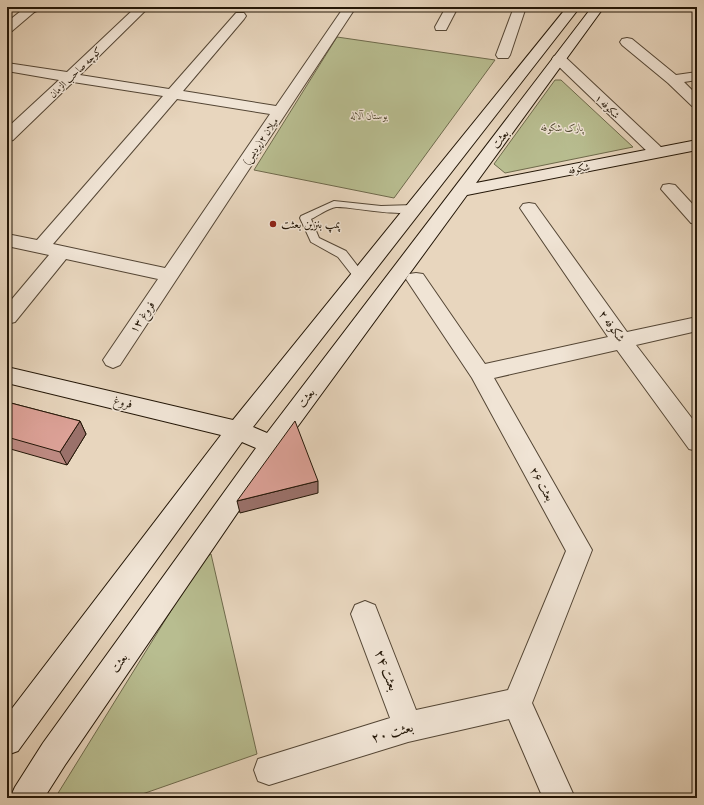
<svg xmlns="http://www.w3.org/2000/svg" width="704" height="805" viewBox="0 0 704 805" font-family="'Sorts Mill Goudy',Amiri,serif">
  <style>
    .green { fill: #b8bd90; stroke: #6e6a4c }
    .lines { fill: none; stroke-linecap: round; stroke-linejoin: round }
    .lane-casing { stroke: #544635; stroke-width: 2 }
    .street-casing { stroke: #544635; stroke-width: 2 }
    .secondary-casing { stroke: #231607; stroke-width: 2 }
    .lane { fill: #f0e4d5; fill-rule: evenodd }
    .street { fill: #f0e4d5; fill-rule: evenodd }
    .secondary { fill: #f0e4d5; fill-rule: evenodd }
    .wall { fill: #bd8a82; stroke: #231607 }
    .shaded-wall { fill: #9a716a; stroke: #231607 }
    .building { fill: #dca197; stroke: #231607 }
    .poi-dot { fill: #8f2418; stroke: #f0e4d5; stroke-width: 1.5 }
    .labels { text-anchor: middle; stroke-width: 3; stroke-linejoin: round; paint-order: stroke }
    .far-street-label { font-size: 10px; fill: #231607; stroke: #f0e4d5 }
    .far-park-label { font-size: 10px; font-style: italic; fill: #504830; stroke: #f0e4d5 }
    .street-label { font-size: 12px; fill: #231607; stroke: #f0e4d5 }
    .poi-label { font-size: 12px; fill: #231607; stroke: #f0e4d5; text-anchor: start }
    .near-street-label { font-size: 14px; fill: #231607; stroke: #f0e4d5 }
  </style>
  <rect width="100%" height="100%" fill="#e8d6be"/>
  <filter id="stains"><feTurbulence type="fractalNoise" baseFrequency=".005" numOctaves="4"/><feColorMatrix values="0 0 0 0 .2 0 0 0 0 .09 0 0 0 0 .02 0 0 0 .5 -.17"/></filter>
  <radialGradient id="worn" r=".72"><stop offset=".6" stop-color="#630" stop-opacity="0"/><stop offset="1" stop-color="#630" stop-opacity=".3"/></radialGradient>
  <path class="green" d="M337 37 495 60 394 198 254 170Z
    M555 80H561L633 147 505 173 494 164Z
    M211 554 257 754 131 798H55L203 559Z"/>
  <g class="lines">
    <defs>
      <path id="lane" d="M334 201 381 206 414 205 419 208C409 220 351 206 336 207 328 208 318 216 311 219L319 238 346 251 366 277 364 280H356L338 257 311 242 300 218 301 216Z"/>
      <path id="street" d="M26 7 39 8 12 31 7 32V22Z
        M136 7H149L80 75 169 89 236 13H244L246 16 244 19 183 91 276 106 344 7H356L120 365 113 368 106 365 103 360 158 279 66 259 15 322 7 324V305L49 255 7 246V234L37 240 163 96 73 82 13 140 7 142V128L59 80 7 71V63L67 72ZM177 99 270 114 165 268 53 244Z
        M446 7H458L446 30H436L435 27Z
        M514 7H526L510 55 508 58H498L496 55Z
        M627 38 632 39 676 75 697 72V80L684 82 697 95V107L692 106 668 83 622 45 620 42 622 39Z
        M559 55 564 56 663 149 665 152 663 155 657 157 651 155 554 62 552 59 554 56Z
        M669 184 675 185 697 209V224L691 223 661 189 663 185Z
        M529 203 535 204 627 332 697 317V331L636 345 697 425V451L689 449 617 350 494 378 592 550 532 703 575 798H543L509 719 408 742 269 785 258 781 254 770 258 759 390 718 351 614 355 605 365 601 375 605 416 710 508 690 566 551 472 378 406 279 409 274 416 273 423 274 485 364 608 337 520 208 523 204Z"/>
      <path id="secondary" d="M19 7H39V8L37 11 33 12 21 10Z
        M567 7H580L253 427 267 433 592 7H604L476 183 697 140V150L467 195 279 452 65 765 44 798H10L15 787 43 743 256 448 242 442 18 751 7 755V715L221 435 7 383V367L233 420Z"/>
    </defs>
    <use href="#lane" class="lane-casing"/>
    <use href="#street" class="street-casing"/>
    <use href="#secondary" class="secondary-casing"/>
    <use href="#lane" class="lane"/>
    <use href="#street" class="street"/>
    <use href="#secondary" class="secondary"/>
  </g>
  <path class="wall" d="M7 402 80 421 86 434 67 465 7 448Z"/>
  <path class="shaded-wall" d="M80 421 86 434 67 465 60 452Z
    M318 481V493L240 513 237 501Z"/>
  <path class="building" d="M7 402 80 421 60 452 7 437Z
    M295 421 318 481 237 501Z"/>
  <circle class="poi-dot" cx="273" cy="224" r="4"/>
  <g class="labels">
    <g class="far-street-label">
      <text transform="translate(75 72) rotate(-44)" y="4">کوچه صاحب الزمان</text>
      <text transform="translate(608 106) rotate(44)" y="4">شکوفه ۱</text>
      <text transform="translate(260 141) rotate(-56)" y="4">میلان ۲(پردیس)</text>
      <text transform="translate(579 168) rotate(-11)" y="4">شکوفه</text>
    </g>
    <g class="far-park-label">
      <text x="369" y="119">بوستان آلاله</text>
      <text x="562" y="131">پارک شکوفه</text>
    </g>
    <g class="street-label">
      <text transform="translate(500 139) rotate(-53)" y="4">بعثت</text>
      <text transform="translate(142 317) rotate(-56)" y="4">فروغ ۱۳</text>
      <text transform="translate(612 326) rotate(55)" y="4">شکوفه ۲</text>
      <text transform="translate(306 398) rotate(-53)" y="4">بعثت</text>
      <text transform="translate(123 402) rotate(13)" y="4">فروغ</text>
      <text transform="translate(542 484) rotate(61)" y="4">بعثت ۲۶</text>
      <text transform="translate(119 663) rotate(-55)" y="4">بعثت</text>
    </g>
    <g class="poi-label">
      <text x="281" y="228">پمپ بنزین بعثت</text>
    </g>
    <g class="near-street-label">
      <text transform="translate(387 670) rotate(69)" y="5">بعثت ۲۴</text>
      <text transform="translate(392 732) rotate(-16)" y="5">بعثت ۲۰</text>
    </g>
  </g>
  <rect width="704" height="805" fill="none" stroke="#e8d6be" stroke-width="24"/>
  <rect x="8" y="8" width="688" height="789" fill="none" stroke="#231607" stroke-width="2"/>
  <rect x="12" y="12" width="680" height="781" fill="none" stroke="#231607"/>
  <rect width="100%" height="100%" filter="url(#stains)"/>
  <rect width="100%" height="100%" fill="url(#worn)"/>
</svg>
